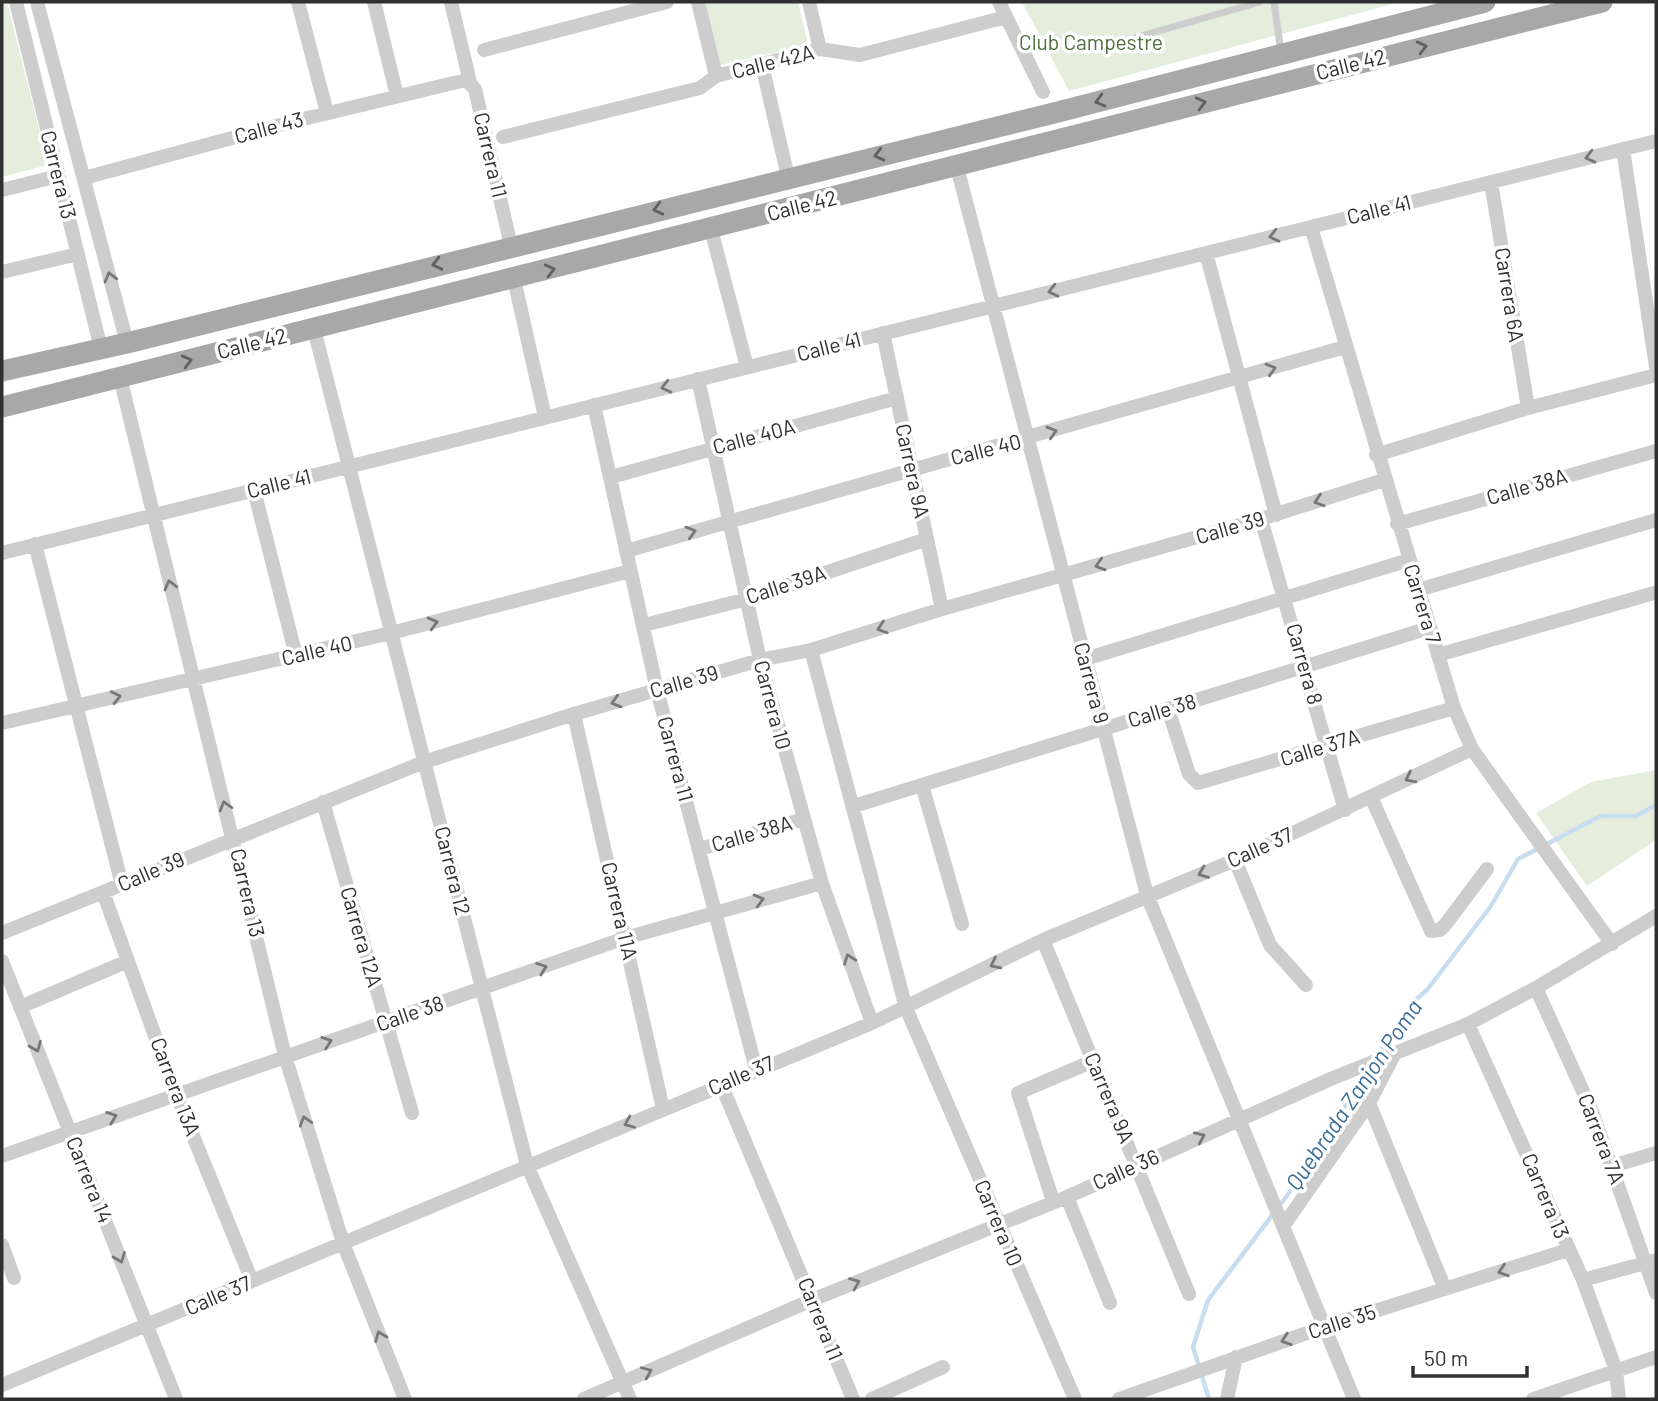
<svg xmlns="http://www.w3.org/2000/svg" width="1658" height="1401" viewBox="0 0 1658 1401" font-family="Barlow,sans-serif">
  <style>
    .park { fill: #e5eedd }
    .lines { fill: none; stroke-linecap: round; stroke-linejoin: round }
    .stream { stroke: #c8ddef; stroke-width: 4.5 }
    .service { stroke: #cdcdcd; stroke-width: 7 }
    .minor { stroke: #cdcdcd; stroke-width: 14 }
    .primary { stroke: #a8a8a8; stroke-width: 21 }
    .oneway { stroke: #606060 }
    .oneway2 { stroke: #777 }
    .labels { text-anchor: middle; stroke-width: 7; stroke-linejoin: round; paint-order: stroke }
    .park-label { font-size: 21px; fill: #4f6f3a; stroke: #fff }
    .street-label { font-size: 21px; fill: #303030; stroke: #fff }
    .water-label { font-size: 23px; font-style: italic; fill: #386d99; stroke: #fff }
  </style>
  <rect width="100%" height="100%" fill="#fff"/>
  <path class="park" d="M2 2H7L48 165 2 177Z
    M705 2H798L808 45 720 65Z
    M1022 2H1400L1069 91Z
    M1656 770V840L1587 886 1536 813 1591 782Z"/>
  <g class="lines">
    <path class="stream" d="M1377 1056 1412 1003 1427 990 1491 906 1518 859 1601 816H1636L1656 805
      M1209 1399 1193 1347 1208 1300 1289 1193 1369 1069"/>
    <path class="service" d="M1274 2 1281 53
      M1099 48 1260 2"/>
    <path class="minor" d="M16 2 101 349
      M37 2 127 343
      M298 2 327 113
      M374 2 397 96
      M451 2 470 82
      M698 2 716 76
      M809 2 820 49
      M999 2 1043 92
      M484 50 667 2
      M762 65 788 177
      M503 137 700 88 716 76 820 49 860 55 1006 17
      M1623 149 1656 367
      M957 167 1147 895 1354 1399
      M84 178 295 121 466 80 475 89 511 246
      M1491 182 1528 408
      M2 190 58 176
      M1311 227 1454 708 1472 749 1612 944
      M711 229 747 367
      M1206 253 1276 515
      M2 272 78 254
      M514 279 545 417
      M314 329 527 1165 630 1399
      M883 333 942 609
      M120 377 285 1056 343 1243 405 1399
      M698 379 760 660 822 883 872 1023
      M594 405 657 690 756 1069
      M1376 455 1528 408 1656 375
      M611 477 897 398
      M254 490 296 656
      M1261 519 1345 810
      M1397 524 1656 451
      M35 544 122 885
      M626 551 1345 347
      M2 553 1656 141
      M1418 590 1656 520
      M644 625 747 599 927 539
      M811 650 906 1008 1075 1399
      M1438 655 1654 593
      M1085 659 1409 560
      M1168 709 1189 774 1198 783 1454 708
      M574 714 663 1109
      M2 723 391 633 630 571
      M922 785 962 924
      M1371 797 1431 931 1440 930 1445 925 1487 869
      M323 802 412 1113
      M854 806 1429 628
      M700 849 804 819
      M1235 860 1270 945 1306 985
      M103 892 176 1094 252 1281
      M2 933 424 762 574 714 760 660 811 650 942 609 1261 519 1384 480
      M1043 940 1189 1294
      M2 961 176 1399
      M1536 988 1591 1109 1656 1293
      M20 1007 128 961
      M1468 1024 1583 1280 1616 1370 1619 1399
      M721 1084 853 1399
      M1369 1103 1445 1289
      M2 1156 625 938 822 883
      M1612 1166 1656 1153
      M1067 1197 1110 1303
      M1053 1201 1018 1093 1093 1061
      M1284 1225 1369 1103 1394 1055
      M2 1245 14 1278
      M1583 1280 1656 1260
      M2 1385 872 1023 1043 940 1235 860 1472 749
      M584 1399 812 1300 1067 1197 1333 1078 1468 1024 1536 988 1656 916
      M872 1399 943 1367
      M1119 1399 1324 1327 1568 1250
      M1227 1399 1236 1357
      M1533 1399 1656 1357"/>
    <path class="primary" d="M2 371 127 343 1054 113 1485 2
      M2 407 1602 2"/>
  </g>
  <defs><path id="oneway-chevron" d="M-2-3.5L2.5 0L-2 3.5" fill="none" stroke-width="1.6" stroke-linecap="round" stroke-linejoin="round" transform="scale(1.75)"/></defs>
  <g class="oneway">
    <use href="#oneway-chevron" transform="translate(1422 47) rotate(-14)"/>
    <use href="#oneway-chevron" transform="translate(1100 101) rotate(165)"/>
    <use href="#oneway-chevron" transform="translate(1201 103) rotate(-14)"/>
    <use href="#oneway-chevron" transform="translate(879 155) rotate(166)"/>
    <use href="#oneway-chevron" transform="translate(658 209) rotate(166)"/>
    <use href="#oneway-chevron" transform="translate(437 264) rotate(166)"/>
    <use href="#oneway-chevron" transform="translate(550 270) rotate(-14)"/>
    <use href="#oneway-chevron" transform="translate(187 361) rotate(-14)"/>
  </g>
  <g class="oneway2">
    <use href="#oneway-chevron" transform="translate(1590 157) rotate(166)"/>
    <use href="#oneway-chevron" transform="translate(1274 236) rotate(166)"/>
    <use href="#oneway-chevron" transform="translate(110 277) rotate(-105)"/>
    <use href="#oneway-chevron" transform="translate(1053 291) rotate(166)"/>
    <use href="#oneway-chevron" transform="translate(1271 369) rotate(-16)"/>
    <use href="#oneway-chevron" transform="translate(666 387) rotate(166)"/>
    <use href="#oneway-chevron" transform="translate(1052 432) rotate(-16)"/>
    <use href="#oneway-chevron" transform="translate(1319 501) rotate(162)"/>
    <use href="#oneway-chevron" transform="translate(691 532) rotate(-16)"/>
    <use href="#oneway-chevron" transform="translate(1100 565) rotate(164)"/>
    <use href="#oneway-chevron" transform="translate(170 585) rotate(-104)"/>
    <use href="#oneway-chevron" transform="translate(433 623) rotate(-15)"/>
    <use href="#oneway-chevron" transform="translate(882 628) rotate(162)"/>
    <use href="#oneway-chevron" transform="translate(116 697) rotate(-13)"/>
    <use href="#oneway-chevron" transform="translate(616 702) rotate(164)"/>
    <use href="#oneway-chevron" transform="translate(1410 778) rotate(154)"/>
    <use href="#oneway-chevron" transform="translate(225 806) rotate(-106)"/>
    <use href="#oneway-chevron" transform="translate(1203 873) rotate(159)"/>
    <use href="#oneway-chevron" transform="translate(759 900) rotate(-15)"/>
    <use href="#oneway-chevron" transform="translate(849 959) rotate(-110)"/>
    <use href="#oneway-chevron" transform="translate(995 964) rotate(154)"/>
    <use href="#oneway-chevron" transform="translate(542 968) rotate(-20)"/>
    <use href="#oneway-chevron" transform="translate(327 1042) rotate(-19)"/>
    <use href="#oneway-chevron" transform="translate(36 1047) rotate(68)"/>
    <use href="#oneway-chevron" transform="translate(112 1117) rotate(-20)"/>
    <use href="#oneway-chevron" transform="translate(305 1121) rotate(-107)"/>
    <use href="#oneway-chevron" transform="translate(629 1123) rotate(157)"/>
    <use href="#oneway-chevron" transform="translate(1200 1137) rotate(-24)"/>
    <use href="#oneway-chevron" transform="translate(120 1258) rotate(68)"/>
    <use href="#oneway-chevron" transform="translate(1503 1271) rotate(162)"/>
    <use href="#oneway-chevron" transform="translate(855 1283) rotate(-22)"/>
    <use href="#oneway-chevron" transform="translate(380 1336) rotate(-112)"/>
    <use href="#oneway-chevron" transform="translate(1286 1340) rotate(161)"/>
    <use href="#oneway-chevron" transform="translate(647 1372) rotate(-23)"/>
  </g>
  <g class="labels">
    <g class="park-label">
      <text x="1091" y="50">Club Campestre</text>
    </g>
    <g class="street-label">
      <text transform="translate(773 62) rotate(-14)" y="7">Calle 42A</text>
      <text transform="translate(1351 65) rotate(-14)" y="7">Calle 42</text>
      <text transform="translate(269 128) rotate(-15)" y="7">Calle 43</text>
      <text transform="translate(490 155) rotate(77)" y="7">Carrera 11</text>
      <text transform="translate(58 175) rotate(76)" y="7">Carrera 13</text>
      <text transform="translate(802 206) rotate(-14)" y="7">Calle 42</text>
      <text transform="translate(1379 210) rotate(-14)" y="7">Calle 41</text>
      <text transform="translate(1509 295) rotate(81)" y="7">Carrera 6A</text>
      <text transform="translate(252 344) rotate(-14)" y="7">Calle 42</text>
      <text transform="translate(829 347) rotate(-14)" y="7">Calle 41</text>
      <text transform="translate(754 437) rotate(-15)" y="7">Calle 40A</text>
      <text transform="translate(986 450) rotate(-14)" y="7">Calle 40</text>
      <text transform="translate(912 471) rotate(78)" y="7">Carrera 9A</text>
      <text transform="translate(279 484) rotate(-14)" y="7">Calle 41</text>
      <text transform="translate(1527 487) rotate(-16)" y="7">Calle 38A</text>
      <text transform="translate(1230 528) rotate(-16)" y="7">Calle 39</text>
      <text transform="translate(786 585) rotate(-18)" y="7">Calle 39A</text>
      <text transform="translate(1422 604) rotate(73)" y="7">Carrera 7</text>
      <text transform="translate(317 651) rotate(-13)" y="7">Calle 40</text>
      <text transform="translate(1304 664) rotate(74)" y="7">Carrera 8</text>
      <text transform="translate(684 682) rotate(-16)" y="7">Calle 39</text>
      <text transform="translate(1091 683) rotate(75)" y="7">Carrera 9</text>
      <text transform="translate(772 705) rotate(75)" y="7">Carrera 10</text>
      <text transform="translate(1162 711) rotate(-17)" y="7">Calle 38</text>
      <text transform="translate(1320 748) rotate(-17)" y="7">Calle 37A</text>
      <text transform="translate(675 759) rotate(75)" y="7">Carrera 11</text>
      <text transform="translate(752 834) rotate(-16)" y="7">Calle 38A</text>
      <text transform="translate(1260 848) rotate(-24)" y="7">Calle 37</text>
      <text transform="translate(452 871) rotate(76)" y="7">Carrera 12</text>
      <text transform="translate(151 872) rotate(-23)" y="7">Calle 39</text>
      <text transform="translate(247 893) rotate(77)" y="7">Carrera 13</text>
      <text transform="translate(619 911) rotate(77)" y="7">Carrera 11A</text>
      <text transform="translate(361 937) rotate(74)" y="7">Carrera 12A</text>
      <text transform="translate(410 1014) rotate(-19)" y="7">Calle 38</text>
      <text transform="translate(741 1076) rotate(-23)" y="7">Calle 37</text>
      <text transform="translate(175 1087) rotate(69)" y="7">Carrera 13A</text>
      <text transform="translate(1109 1098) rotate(67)" y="7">Carrera 9A</text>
      <text transform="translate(1601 1139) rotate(69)" y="7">Carrera 7A</text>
      <text transform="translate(1126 1170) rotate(-24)" y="7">Calle 36</text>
      <text transform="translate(89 1180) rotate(68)" y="7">Carrera 14</text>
      <text transform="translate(1545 1196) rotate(67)" y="7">Carrera 13</text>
      <text transform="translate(998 1223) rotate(67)" y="7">Carrera 10</text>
      <text transform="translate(218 1296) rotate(-23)" y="7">Calle 37</text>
      <text transform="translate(820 1319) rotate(68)" y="7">Carrera 11</text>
      <text transform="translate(1342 1322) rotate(-18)" y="7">Calle 35</text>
    </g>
    <g class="water-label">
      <text transform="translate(1354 1095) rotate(-56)" y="8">Quebrada Zanjon Poma</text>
    </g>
  </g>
  <rect width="1658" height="1401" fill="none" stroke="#303030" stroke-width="7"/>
  <path d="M1413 1366v10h114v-10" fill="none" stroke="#303030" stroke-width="3.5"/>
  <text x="1424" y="1366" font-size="21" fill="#303030" stroke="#ffffff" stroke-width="5" paint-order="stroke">50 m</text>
</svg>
